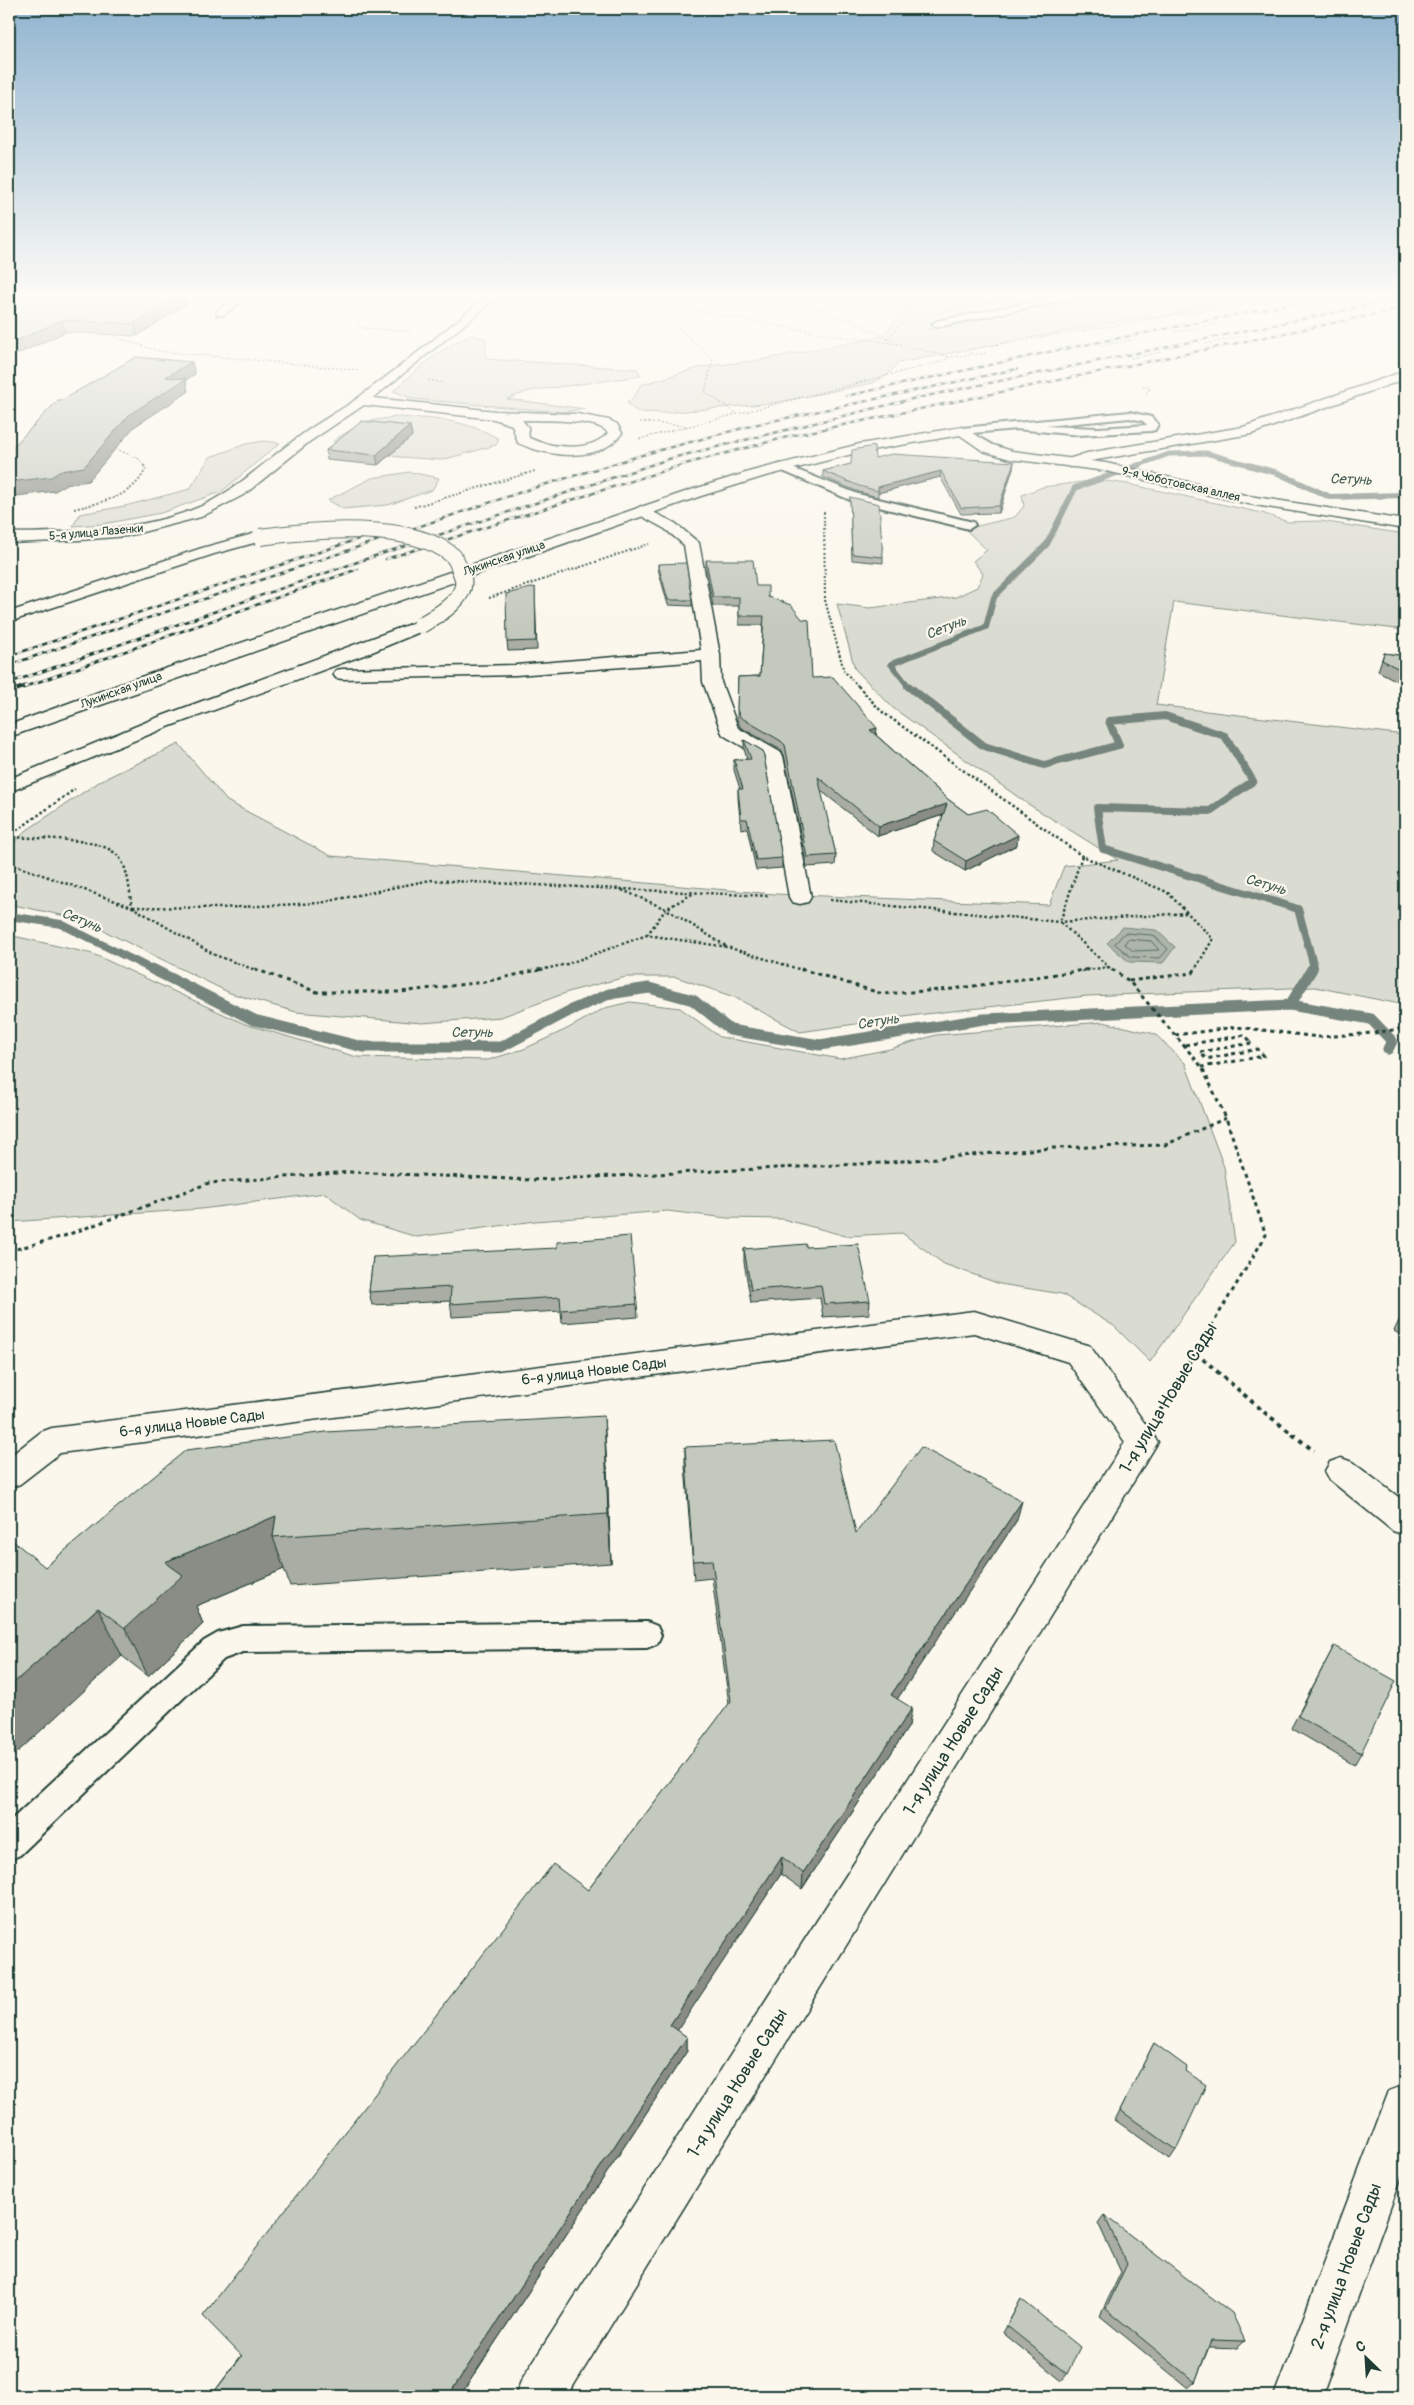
<svg xmlns="http://www.w3.org/2000/svg" width="1414" height="2405" viewBox="0 0 1414 2405" font-family="Pangolin,sans-serif">
  <style>
    .built { fill: #eae9de }
    .green { fill: #dbdcd1; stroke: #7d8c82 }
    .water { fill: #adb4aa; stroke: #74847b }
    .lines { fill: none; stroke-linecap: round; stroke-linejoin: round }
    .shore { stroke: #586d63; stroke-width: 1 }
    .stream-far3 { stroke: #74847b; stroke-width: 5 }
    .stream-far2 { stroke: #74847b; stroke-width: 6 }
    .stream-far1 { stroke: #74847b; stroke-width: 8 }
    .stream { stroke: #74847b; stroke-width: 11 }
    .service-casing { stroke: #1f3d34; stroke-width: 4 }
    .minor-casing { stroke: #1f3d34; stroke-width: 3 }
    .tertiary-casing { stroke: #1f3d34; stroke-width: 3 }
    .secondary-casing { stroke: #1f3d34; stroke-width: 3 }
    .path-far4 { stroke: #1f3d34; stroke-width: 1; stroke-dasharray: 2 2; stroke-linecap: butt }
    .path-far3 { stroke: #1f3d34; stroke-width: 2; stroke-dasharray: 2 2; stroke-linecap: butt }
    .path-far2 { stroke: #1f3d34; stroke-width: 2.5; stroke-dasharray: 2.5 2.5; stroke-linecap: butt }
    .path-far1 { stroke: #1f3d34; stroke-width: 3; stroke-dasharray: 4 4; stroke-linecap: butt }
    .path { stroke: #1f3d34; stroke-width: 4; stroke-dasharray: 4.5 4.5; stroke-linecap: butt }
    .service { fill: #fbf7ec; fill-rule: evenodd }
    .minor { fill: #fbf7ec; fill-rule: evenodd }
    .tertiary { fill: #fbf7ec; fill-rule: evenodd }
    .secondary { fill: #fbf7ec; fill-rule: evenodd }
    .rail-far1-casing { stroke: #1f3d34; stroke-width: 2.5 }
    .rail-casing { stroke: #1f3d34; stroke-width: 4 }
    .rail-far1 { stroke: #fbf7ec; stroke-width: 2; stroke-dasharray: 5; stroke-linecap: butt }
    .rail { stroke: #fbf7ec; stroke-width: 2.5; stroke-dasharray: 8; stroke-linecap: butt }
    .secondary-bridge-casing { stroke: #1f3d34; stroke-width: 18; stroke-linecap: butt }
    .secondary-bridge { stroke: #fbf7ec; stroke-width: 16 }
    .wall { fill: #a9ada3; stroke: #1f3d34 }
    .shaded-wall { fill: #898d85; stroke: #1f3d34 }
    .building { fill: #c4c9be; stroke: #1f3d34 }
    .labels { text-anchor: middle; stroke-width: 4.5; stroke-linejoin: round; paint-order: stroke }
    .far-street-label { font-size: 12px; fill: #1f3d34; stroke: #fbf7ec }
    .far-water-label { font-size: 14px; font-style: italic; fill: #425b52; stroke: #fbf7ec }
    .street-label { font-size: 15px; fill: #1f3d34; stroke: #fbf7ec }
    .near-street-label { font-size: 18px; fill: #1f3d34; stroke: #fbf7ec }
  </style>
  <rect width="100%" height="100%" fill="#fbf7ec"/>
  <filter id="ink" filterUnits="userSpaceOnUse"><feTurbulence type="fractalNoise" baseFrequency=".02" numOctaves="2"/><feDisplacementMap in="SourceGraphic" scale="10" xChannelSelector="R" yChannelSelector="G"/><feConvolveMatrix kernelMatrix="1 2 1 2 8 2 1 2 1" color-interpolation-filters="sRGB"/></filter>
  <g filter="url(#ink)">
    <path class="built" d="M1041 293H1107L928 329 920 316Z"/>
    <path class="green" d="M912 293H1041L921 316 928 329 1107 293H1304L1183 314 1119 321 898 363 890 373 873 383 774 403 664 413 637 412 627 403 636 394 641 385 701 367 754 361 871 339 885 334 911 298Z
      M473 335 486 339V359L637 369 641 376 529 391 507 399 586 409 561 412 413 399 393 391C417 370 442 345 473 335Z
      M394 417C433 418 465 419 499 439L496 445 442 460 387 456 336 444 333 441 363 422Z
      M264 441 280 443 221 492 161 513 103 524 73 526 80 514 125 506 190 489 210 457 246 444Z
      M410 472 439 478 432 490 388 505 343 509 328 500 372 478Z
      M1097 480 1128 484 1262 513 1288 522 1320 521 1405 534V630L1174 602 1156 705 1405 735V1005L1315 987 1087 996 925 1014 800 1032 734 997 676 977H626L571 991 501 1017 422 1023 296 1012 230 993 80 919 9 904V847L27 830 102 780 179 744 227 801 331 856 774 894 1049 905 1064 866 1118 860 1025 802 893 708 855 669 837 604 870 608 956 597 977 587 983 574 973 561 987 550 965 529 1015 517 1024 506 1022 495 1043 487Z
      M9 935 93 954 245 1024 357 1057 488 1060 524 1049 567 1029 605 1008 630 1002 680 1008 720 1037 840 1059 890 1049 936 1035 1103 1022 1155 1034 1185 1063 1224 1167 1235 1242 1150 1362 1114 1326 1062 1294 1000 1284 944 1264 902 1233 846 1236 783 1219 727 1218 667 1211 535 1221 417 1237 360 1220 325 1193 201 1209 9 1222Z"/>
    <path class="water" d="M1123 927 1156 930 1175 947 1163 963 1129 962 1107 943Z"/>
    <g class="lines">
      <path class="shore" d="M1125 933 1153 935 1168 949 1160 958 1131 957 1115 944Z
        M1128 939 1151 941 1159 950 1133 951 1125 944Z"/>
      <path class="stream-far3" d="M1136 466 1169 454 1206 453 1253 466"/>
      <path class="stream-far2" d="M1248 465 1278 473 1330 497 1405 495
        M909 687 891 664 986 627 994 597 1047 544 1075 488 1139 465"/>
      <path class="stream-far1" d="M908 686 984 746 1044 765 1119 745 1109 721 1165 716 1225 736 1253 781 1210 811 1097 808 1103 849 1298 909 1314 967 1312 971
        M9 916 61 924 155 971"/>
      <path class="stream" d="M152 969 254 1020 363 1047H501L571 1010 609 994 649 988 693 1000 730 1030 820 1045 984 1019 1290 1005 1312 969
        M1290 1005 1371 1019 1392 1041 1388 1049"/>
      <defs>
        <path id="service" d="M242 293H253L223 315H217V311Z
          M1077 293H1097L937 327 932 324 937 321Z
          M1130 412 1151 417 1158 424 1155 430 1151 431 1080 435 1016 429 962 434 956 431 962 428ZM1130 418 1143 421 1147 425 1098 428 1045 426Z
          M782 464 858 494 973 522 975 525 969 529 850 500 778 469 776 467 778 465Z
          M647 1622 657 1626 661 1635 657 1644 647 1648 243 1652 224 1659 20 1855 9 1860V1822L204 1641 218 1633 243 1626Z"/>
        <path id="minor" d="M491 293H503L373 398 496 411 577 414 609 420 617 424 622 433C600 464 548 457 518 443L512 425 494 419 364 405 309 442 245 494 201 517 127 536 80 540 9 543V533C70 532 134 532 192 510 234 494 264 461 300 436 316 424 334 414 351 403 399 368 445 331 491 293ZM522 420C539 421 599 418 608 433 590 453 552 448 529 438L528 427Z
          M1405 371V379L1251 434 1090 461 1070 467 1063 463 1065 460 1087 453 1243 427Z
          M641 506 675 523 699 543 720 655 721 682 738 728 780 752 783 756 811 897 808 902 800 904 792 902 789 897 764 759 723 735 721 731 703 682 702 661 516 675 342 679 336 678 333 674 336 670 342 669 516 665 701 650 684 545 665 529 636 513 634 510Z
          M974 1311 1090 1346 1158 1442 567 2396H515L522 2379 1125 1442 1068 1362 974 1333 60 1453 20 1484 9 1488V1457L41 1432 52 1428Z
          M1341 1458 1352 1462 1405 1502V1535L1393 1531 1330 1480 1325 1471 1330 1462Z
          M1405 2085V2167L1322 2396H1274L1389 2091Z"/>
        <path id="tertiary" d="M962 427 993 445 1012 451 1106 463 1249 496 1405 520V529L1249 504 1106 471 1010 459 983 451 960 435 860 452 762 477 701 496 9 737V725L129 681 691 490 752 471 860 444Z"/>
        <path id="secondary" d="M260 532 268 537 265 540 214 554 9 622V612L202 548Z
          M421 620 427 621 430 625 427 629 372 652 165 728 9 792V779L151 720Z"/>
      </defs>
      <use href="#service" class="service-casing"/>
      <use href="#minor" class="minor-casing"/>
      <use href="#tertiary" class="tertiary-casing"/>
      <use href="#secondary" class="secondary-casing"/>
      <path class="path-far4" d="M564 293 658 304 836 336 900 344
        M650 293 677 326 713 359 705 392 736 413
        M780 293 859 324 894 342
        M358 325 363 328 411 331
        M1175 332 1216 324
        M115 337 158 351 359 370
        M887 340 911 313 910 293
        M900 344 950 357
        M1206 344 1248 335
        M1101 346 1131 340
        M971 354 969 350C1032 337 1095 330 1158 318 1186 313 1214 300 1242 293
        M1131 358 1162 352
        M428 380 443 383
        M1143 385 1150 389 1144 395
        M640 422 688 426
        M639 439 944 361 950 357 988 353
        M112 447 139 459 144 466"/>
      <path class="path-far3" d="M414 507 535 471
        M74 509C102 502 134 497 146 468L143 465
        M824 512 825 600 844 671 859 687
        M489 598 649 544"/>
      <path class="path-far2" d="M858 686 881 711 1082 856 1167 892 1213 939 1194 971
        M9 836 75 789
        M9 837C35 839 99 836 117 855 129 867 129 891 132 906
        M1082 856 1060 922 1113 971
        M9 863 132 907 215 955 258 971
        M622 890 666 909 726 946
        M830 900 1060 922 1187 913
        M133 907 219 908 320 903 430 880 769 896
        M647 935 666 909 694 893
        M536 971 567 964 647 935 727 947 805 971
        M1082 971 1108 967"/>
      <path class="path-far1" d="M255 969 317 992H400L484 982 542 969
        M801 969 883 994 953 989 1091 969
        M1112 969 1129 981 1202 1067 1226 1118 1266 1235 1206 1335
        M1129 981 1193 973 1195 969
        M1175 1035 1237 1027 1319 1037 1374 1033 1405 1028
        M1185 1045 1245 1035 1252 1043 1200 1052 1206 1059 1258 1049 1264 1056 1202 1067
        M9 1251 64 1236 209 1183 350 1172 533 1180 880 1163 1052 1148 1165 1145 1226 1118"/>
      <path class="path" d="M1196 1353 1264 1412 1314 1451
        M1160 1411 1206 1334"/>
      <use href="#service" class="service"/>
      <use href="#minor" class="minor"/>
      <use href="#tertiary" class="tertiary"/>
      <use href="#secondary" class="secondary"/>
      <defs>
        <path id="rail-far1" d="M846 396 1049 352 1346 293
          M386 559 685 464 795 435 1405 308
          M9 656 388 529
          M9 665 527 490 649 453 758 424 1017 369
          M9 683 369 558 672 458 912 399 1405 298
          M24 687 358 569"/>
        <path id="rail" d="M9 692 27 686"/>
      </defs>
      <use href="#rail-far1" class="rail-far1-casing"/>
      <use href="#rail" class="rail-casing"/>
      <use href="#rail-far1" class="rail-far1"/>
      <use href="#rail" class="rail"/>
      <defs>
        <path id="secondary-bridge" d="M260 537C310 530 413 520 453 556 457 560 459 567 461 573 473 596 437 616 421 625"/>
      </defs>
      <use href="#secondary-bridge" class="secondary-bridge-casing"/>
      <use href="#secondary-bridge" class="secondary-bridge"/>
    </g>
    <path class="wall" d="M9 293 188 303 137 336 65 332 9 358Z
      M1405 345V351L1402 350 1403 346Z
      M412 436 378 465 327 460 326 450Z
      M875 458 1014 462 1013 468 999 513 961 514 940 477 878 493V497L859 492 823 477V471Z
      M850 497 883 557V563L852 560Z
      M706 560 756 586 768 597 812 678 949 800 968 814 1017 845 965 871 933 851 934 841 943 815 878 836 820 790 836 855 835 865 807 867 784 755 781 750 740 727 737 719 738 677 760 676 763 625H739V606H713L706 569Z
      M658 564 692 600V606L668 605 658 569Z
      M535 587 537 650 508 651 507 642Z
      M1384 653 1405 656V685L1378 671Z
      M744 740 763 751 782 858V868L756 870 747 828 741 829 738 798V789H740L734 770V760L747 759 744 749Z
      M806 1247 870 1301 869 1314 823 1317 820 1298 751 1303 744 1262V1249Z
      M373 1257 637 1304 638 1317 562 1323 561 1311 452 1317 450 1301 372 1305 369 1292Z
      M1405 1310V1338L1394 1331 1402 1314Z
      M685 1447 856 1533 1017 1520 897 1699 909 1726 802 1889 781 1874 677 2030 687 2037V2051L460 2396H211L588 1890 729 1704 712 1578 694 1580 685 1466Z
      M607 1466 611 1563 290 1586 284 1569 196 1606 203 1624 148 1676 122 1656 45 1567Z
      M1334 1646 1361 1753 1354 1765 1291 1728Z
      M1154 2043 1186 2071 1176 2150 1170 2159 1115 2120Z
      M1104 2215 1245 2341 1237 2348 1209 2347 1195 2382 1188 2388 1100 2316 1121 2272 1098 2223Z
      M1021 2299 1067 2374 1062 2381 1003 2333Z"/>
    <path class="shaded-wall" d="M182 293H186L188 303 137 336 134 324Z
      M62 320 65 332 9 358V344Z
      M192 362 195 374 186 380 188 392 134 427 88 481 65 485 55 491 9 497V482L130 414 166 377Z
      M410 426 412 436 378 465 376 455Z
      M1014 462 1013 468 999 513V506Z
      M941 471 940 477 878 493V487Z
      M877 728 876 738 870 730Z
      M947 804 946 814 878 836 879 826Z
      M1018 835 1017 845 965 871 966 861Z
      M604 1416 607 1466 611 1563 608 1514Z
      M1022 1501 1017 1520 888 1713 891 1695Z
      M276 1516 273 1537 284 1569 196 1606 203 1624 148 1676 125 1628 165 1562Z
      M98 1608 122 1656 9 1760V1687Z
      M912 1708 909 1726 802 1889 803 1873Z
      M782 1857 781 1874 671 2040 670 2025Z
      M687 2037V2051L460 2396H448Z"/>
    <path class="building" d="M9 293H182L134 324 62 320 9 344Z
      M136 357 192 362 166 377 186 379 130 414 84 467 61 471 51 477 9 482V451L58 400H62Z
      M362 421 410 426 376 455 326 450Z
      M874 446 875 458 892 454 1014 462 999 506 961 508 941 471 878 487V491L859 486 823 471 851 464 852 450Z
      M850 497 879 504 883 557 852 554Z
      M706 560H753L756 586H768V597L791 605 802 619 809 620 812 678 833 677 877 728 870 730 949 800 968 814 987 809 1018 835 966 861 934 841 947 804 879 826 818 777 836 855 807 857 785 745 781 741 740 717 737 710 738 677 760 676 764 616H739V597H713Z
      M686 563 692 600H668L658 564Z
      M535 587 536 641 507 642 506 594Z
      M1384 653 1405 656V672L1382 660Z
      M744 740 763 751 782 858 756 860 747 819H741L738 789H743L734 760 751 759Z
      M630 1236 637 1304 561 1310 560 1297 450 1304 451 1287 369 1292 373 1257 557 1248V1242Z
      M806 1244V1247L858 1244 870 1301 824 1304 821 1285 751 1290 744 1249Z
      M1405 1310V1316L1402 1314Z
      M604 1416 608 1514 273 1537 276 1516 165 1562 183 1575 125 1628 98 1608 9 1687V1543L12 1540 45 1567 186 1450 326 1432Z
      M834 1440 856 1533 921 1447 1022 1501 891 1695 912 1708 803 1873 782 1857 670 2025 687 2037 448 2396H211L242 2356 203 2316 553 1864 588 1890 731 1701 712 1560 693 1561 685 1447Z
      M1334 1646 1396 1681 1361 1753 1298 1716Z
      M1154 2043 1187 2067 1186 2071 1206 2085 1176 2150 1120 2110Z
      M1104 2215 1232 2313 1245 2341 1211 2340 1195 2382 1106 2309 1127 2264Z
      M1021 2299 1080 2347 1067 2374 1007 2326Z"/>
  </g>
  <linearGradient id="sky" x2="0" y2="1"><stop stop-color="#90b4cf"/><stop offset="0.47" stop-color="#fdfbf6"/><stop offset="1" stop-color="#fdfbf6" stop-opacity="0"/></linearGradient>
  <rect width="1414" height="630" fill="url(#sky)"/>
  <g class="labels">
    <g class="far-street-label">
      <text transform="translate(1181 484) rotate(13)" y="4">9-я Чоботовская аллея</text>
      <text transform="translate(96 532) rotate(-5)" y="4">5-я улица Лазенки</text>
      <text transform="translate(504 558) rotate(-19)" y="4">Лукинская улица</text>
      <text transform="translate(121 690) rotate(-20)" y="4">Лукинская улица</text>
    </g>
    <g class="far-water-label">
      <text transform="translate(1351 479) rotate(2)" y="5">Сетунь</text>
      <text transform="translate(946 627) rotate(-21)" y="5">Сетунь</text>
      <text transform="translate(1266 884) rotate(17)" y="5">Сетунь</text>
      <text transform="translate(82 920) rotate(23)" y="5">Сетунь</text>
      <text transform="translate(878 1021) rotate(-9)" y="5">Сетунь</text>
      <text x="472" y="1037">Сетунь</text>
    </g>
    <g class="street-label">
      <text transform="translate(594 1371) rotate(-7)" y="5">6-я улица Новые Сады</text>
      <text transform="translate(192 1423) rotate(-7)" y="5">6-я улица Новые Сады</text>
    </g>
    <g class="near-street-label">
      <text transform="translate(1168 1398) rotate(-59)" y="6">1-я улица Новые Сады</text>
      <text transform="translate(953 1741) rotate(-58)" y="6">1-я улица Новые Сады</text>
      <text transform="translate(737 2083) rotate(-58)" y="6">1-я улица Новые Сады</text>
      <text transform="translate(1346 2266) rotate(-70)" y="6">2-я улица Новые Сады</text>
    </g>
  </g>
  <rect width="1414" height="2405" fill="none" stroke="#fbf7ec" stroke-width="30"/>
  <rect x="15" y="15" width="1384" height="2375" fill="none" stroke="#1f3d34" stroke-width="2" filter="url(#ink)"/>
  <g transform="translate(1366 2358) rotate(335)" stroke="#fbf7ec" stroke-width="4" paint-order="stroke">
  <path d="M0-4L9 19L0 12L-9 19Z" fill="#1f3d34"/>
  <text y="-8" font-size="14" font-weight="bold" text-anchor="middle" fill="#1f3d34">С</text>
  </g>
</svg>
